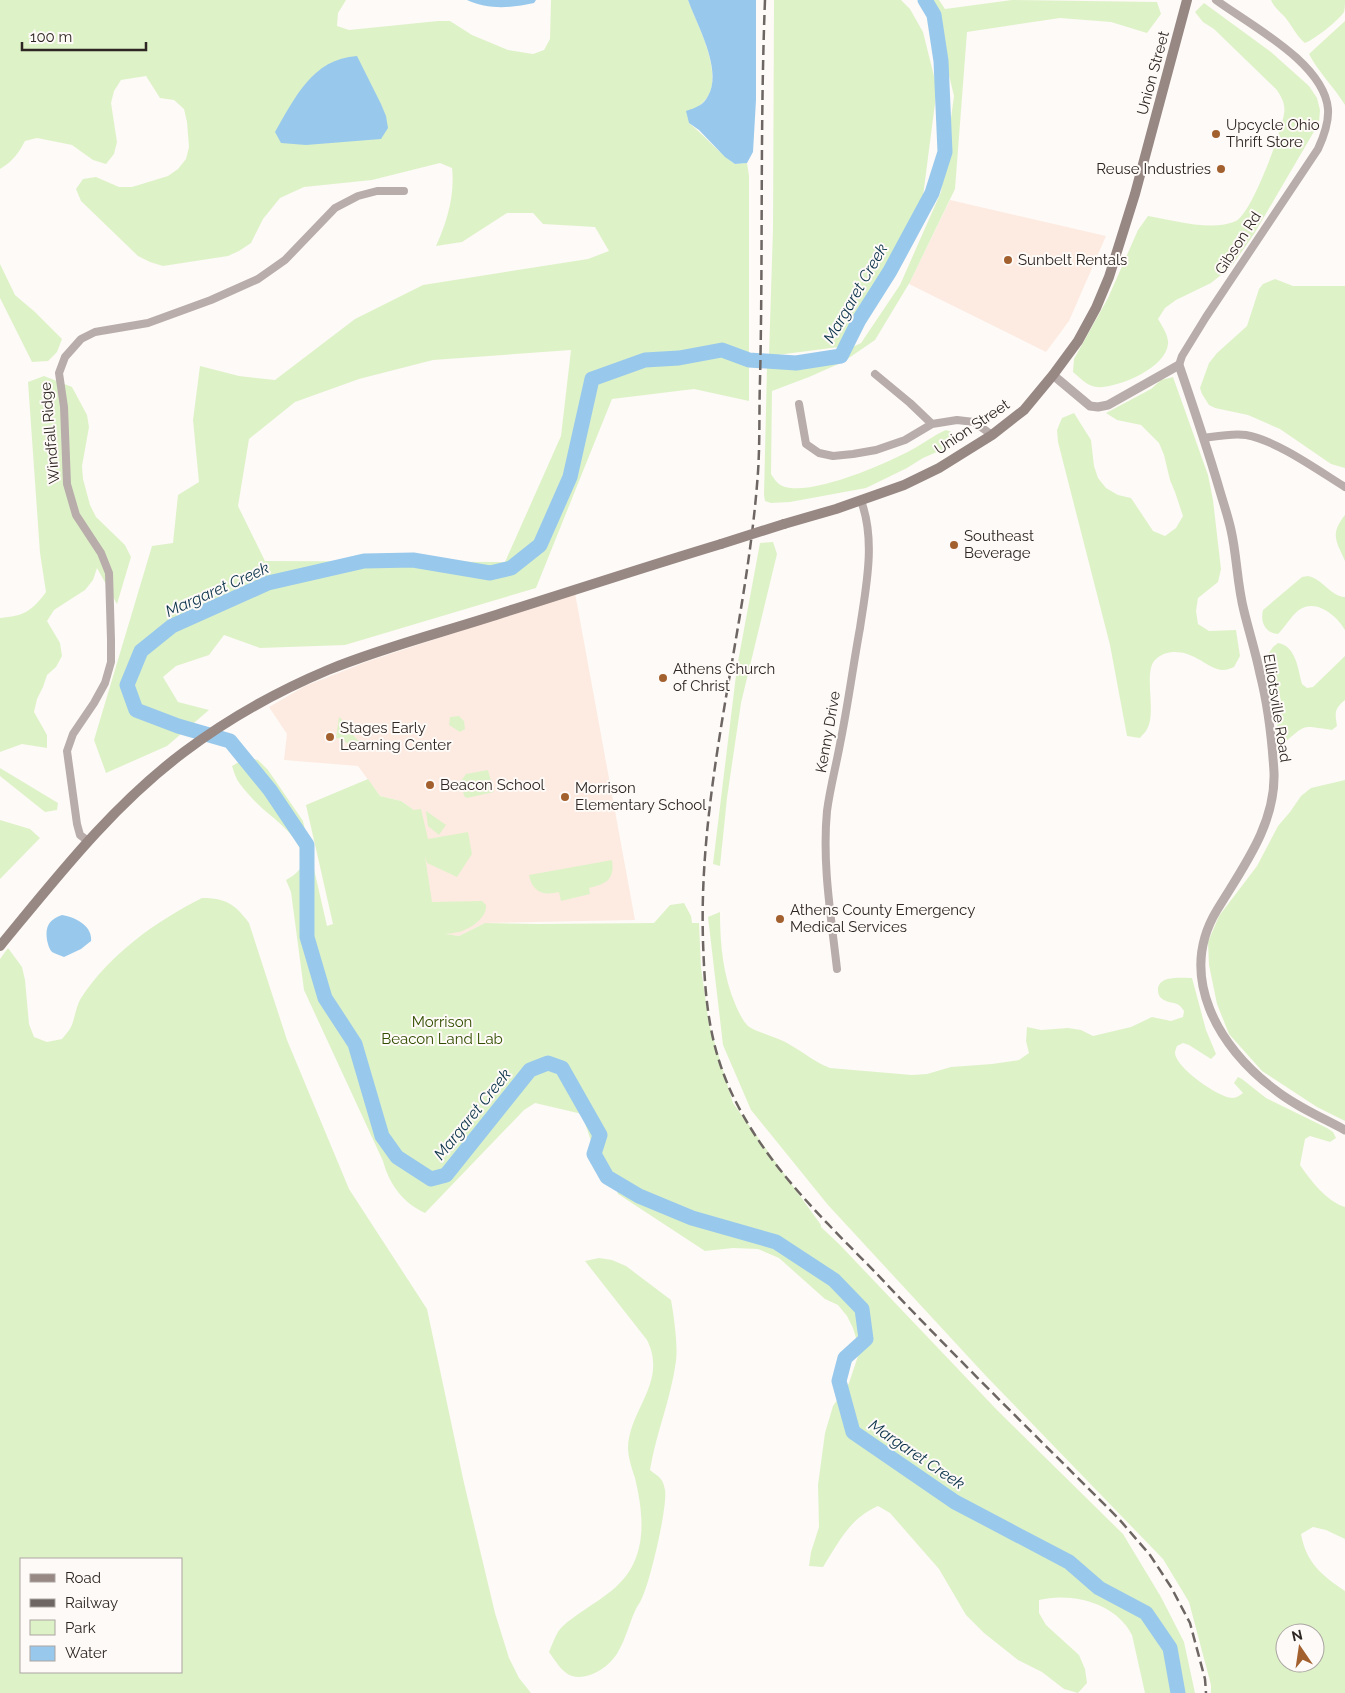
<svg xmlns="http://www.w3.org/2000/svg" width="1345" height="1693" viewBox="0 0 1345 1693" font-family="Raleway,sans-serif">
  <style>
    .built { fill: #fdebe1 }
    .green { fill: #def2c8; fill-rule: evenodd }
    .water { fill: #98c9ec }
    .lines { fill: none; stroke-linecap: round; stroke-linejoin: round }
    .river { stroke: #98c9ec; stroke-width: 15 }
    .minor { stroke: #b8adab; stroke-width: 8 }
    .tertiary { stroke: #b8adab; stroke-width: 9 }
    .secondary { stroke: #988884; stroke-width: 10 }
    .rail { stroke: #6d6663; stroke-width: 2.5; stroke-dasharray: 10 5; stroke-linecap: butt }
    .secondary-bridge { stroke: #988884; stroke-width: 10 }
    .poi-dot { fill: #a3602f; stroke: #fefaf7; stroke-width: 2 }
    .labels { text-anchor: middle; stroke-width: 4; stroke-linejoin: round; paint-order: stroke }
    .street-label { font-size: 15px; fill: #2e2622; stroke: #fefaf7 }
    .poi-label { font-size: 15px; fill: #2e2622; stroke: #fefaf7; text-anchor: start }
    .park-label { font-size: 15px; fill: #334e01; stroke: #fefaf7 }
    .water-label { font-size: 16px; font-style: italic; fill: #0b334b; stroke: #fefaf7 }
  </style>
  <rect width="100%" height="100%" fill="#fefaf7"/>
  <path class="built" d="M950 200 1106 236 1069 321 1046 352 909 284Z
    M575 593 635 920 485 923 459 936 430 932 414 810 401 801 380 796 358 766 284 760 287 734 269 707 305 686 366 662Z"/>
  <path class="green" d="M0 0H346L338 13 337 26 349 30 438 21H450L472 35 508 50 533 54 544 50 550 39 551 0H688C697 24 724 73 707 98 705 101 702 103 699 106 695 111 692 118 689 123 705 136 718 152 735 164L747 163 749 176V401L694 389 612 399 536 588 345 645 260 648 224 635 209 655 176 666 163 677 178 702 209 710 167 746 106 773 94 740 152 546 173 543 178 495 199 482 193 420 200 366 239 376 275 380 355 319 423 285 588 259 609 251 595 227 543 224 533 213H507L462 242 436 246C447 222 455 195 452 168L440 163 372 180 304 187 280 198 263 219 251 243 239 251 228 256 163 266 150 262 138 256 81 201 76 189 83 179 96 177 119 187H132L168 176 178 169 186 159 189 147 187 122 184 109 174 100 160 98 146 76 121 80 114 91 111 103 117 142 114 154 106 164 93 160 72 145 37 138 25 141C18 154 12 162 0 169ZM571 350 561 436 505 562 265 561 238 506 249 439 295 402 359 379 433 360Z
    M774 0H901L910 9 923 32 937 88 922 204 847 346 769 356 773 228Z
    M925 0H939L945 9 1012 0 1157 2 1161 14 1147 33 1111 22 1060 18 967 32 955 189 910 282 875 340 843 362 809 377 772 391 771 474C775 480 778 485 785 487 814 495 886 464 913 449 924 443 934 435 946 430L952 432 951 444 946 448 923 458 907 468 866 488 790 502 771 503 765 501 764 495 767 367 804 359 832 357 861 343 900 285 941 192 954 96 934 13Z
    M1271 0H1345C1345 4 1345 8 1344 12 1338 21 1315 39 1305 43 1296 36 1292 25 1284 16 1279 11 1274 7 1271 0Z
    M1204 3 1271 52 1309 86 1317 98 1320 110 1319 123 1254 234 1231 267 1211 283 1176 300 1165 308 1158 319C1162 326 1169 336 1168 344 1166 368 1117 389 1096 387 1086 385 1080 378 1073 372L1074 359 1108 298 1138 230 1148 216C1173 220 1212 232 1236 221 1252 213 1281 133 1284 114 1286 104 1281 96 1276 89L1214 29 1203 22 1195 12Z
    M1345 21V105C1334 87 1319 73 1309 54Z
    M0 264 15 295 35 312 62 339 57 352 48 361 32 362 0 298Z
    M1275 279 1293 286H1345V468L1331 464 1280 429 1248 415 1215 408 1209 405 1202 394 1200 388 1209 363 1217 353 1247 326 1259 289 1263 284Z
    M44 376 72 387 87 415 89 427 82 466 83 479 90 505 96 517 125 545 131 557 117 604 97 568 93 580 85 590 54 610 47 621 60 643 62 656 56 667 47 675 43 687 37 699 34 712 47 735V748L22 744 0 752V618C24 616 32 611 46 592L40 553 28 382Z
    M1173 377 1208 475 1213 500 1221 569 1218 582 1198 598 1196 611 1198 624 1209 631 1236 630 1240 656 1234 667C1231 668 1227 670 1223 670 1214 670 1206 663 1198 659 1185 651 1167 648 1155 660 1143 672 1157 713 1147 729 1146 732 1142 735 1140 738L1127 736 1110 645 1058 442 1057 430 1062 418 1074 413 1091 440 1094 466 1098 478 1106 488 1118 495 1131 498 1153 531 1165 536 1176 528 1183 516 1175 492 1170 480 1164 455 1159 443 1141 425 1117 420 1106 413 1151 389 1161 380Z
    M1345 515V561C1337 542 1329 535 1345 515Z
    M773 542 777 554 741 703 727 798 720 866 713 864 737 667 760 543Z
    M1308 576C1323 579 1330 596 1345 597V630C1337 616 1316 598 1299 610 1291 616 1285 627 1278 634 1265 633 1260 622 1263 610L1302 577Z
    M1278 643C1296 646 1298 669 1302 684L1307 688 1313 687 1345 656V700C1334 709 1335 713 1337 726L1332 730C1301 726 1308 723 1284 743L1278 739 1276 733 1281 701 1269 653 1273 647Z
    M459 716 464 721 465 729 460 732 449 725 450 717Z
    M339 717 345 722 350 732 359 741 358 748 345 742 343 739 336 738Z
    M250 758 258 760 268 770 303 821 327 926 333 924 306 805 368 779 380 796 401 801 414 810 421 809 428 839 468 832 472 854 457 877 427 863 425 856 432 902 482 901 486 905C487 917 473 927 462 931 457 933 450 933 446 934L459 936 485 923 539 924 654 923 670 905 684 903 691 916 692 923H699L701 968 709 1024 733 1103 821 1225V1227L839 1244 997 1410 1123 1534 1161 1597 1184 1642 1195 1693H1145L1132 1635C1116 1603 1072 1592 1039 1600V1613L1046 1625 1079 1655 1085 1669 1087 1683 1078 1693 1064 1689 1042 1672 1018 1660 984 1633 966 1615 939 1569 890 1513 878 1506C849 1519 839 1542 823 1567L809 1566 811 1552 819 1527 818 1485 825 1433 833 1406 849 1383 858 1356 857 1341 853 1328 847 1316 838 1305 825 1299 779 1258 758 1249 733 1248 705 1251 618 1194 614 1184 604 1180 582 1114 535 1103 524 1110 425 1213C403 1203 389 1184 383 1161L304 990 291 892 286 880C291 877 296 874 299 870 314 848 277 821 263 809 255 802 246 792 240 784 236 779 234 772 232 766L244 759Z
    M0 768 58 803 57 810 45 812 0 776Z
    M488 770 494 792 467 798 464 796 461 781 466 774Z
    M1345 780V1121L1317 1107 1262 1071 1229 1034 1217 1004 1209 965 1208 942 1219 916 1257 866 1278 826 1290 812 1301 796 1311 788Z
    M426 811 446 825 439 835 428 826Z
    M0 820 30 829 40 838 0 879Z
    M612 860C615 879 607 884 589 888L590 894 561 901 559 892C543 896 532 892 529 875Z
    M202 898C226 898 235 904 249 923L287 1040 349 1189 427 1309 464 1483 495 1613 509 1658 519 1678 531 1693H0V959L8 948 22 967 25 980 29 1024 34 1037 47 1042 62 1039C65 1035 69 1031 71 1027 75 1018 76 1006 81 998 111 953 155 922 202 898ZM21 1559H181V1672H21Z
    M720 912C720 945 723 976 736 1006 739 1013 743 1021 748 1026 756 1032 776 1037 787 1043 802 1051 814 1062 830 1068L912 1075 927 1074 951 1067 992 1064 1019 1060 1029 1053 1026 1041 1027 1027 1041 1030 1068 1028 1081 1030 1093 1036 1131 1027 1152 1017 1171 1021 1183 1017 1184 1011C1177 1000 1173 1005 1164 1000 1160 998 1158 995 1158 990 1158 975 1181 978 1192 978L1206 1030 1216 1054 1211 1059 1189 1045 1183 1043 1177 1046C1176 1049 1175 1051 1175 1053 1176 1068 1218 1097 1232 1098 1237 1098 1240 1095 1243 1093L1234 1083 1238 1077 1242 1079 1266 1098 1327 1128 1333 1132 1336 1138 1330 1142 1310 1136 1305 1139 1300 1165C1311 1181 1326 1201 1345 1207V1539L1326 1530 1313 1527 1301 1534C1306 1562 1321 1575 1345 1591V1693H1211V1685L1189 1602 1163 1559 986 1376 828 1205 751 1110 723 1045 708 917ZM1285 1633H1315V1663H1285Z
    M599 1258 612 1260 626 1266 671 1300C674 1317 678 1345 676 1361 671 1399 656 1433 650 1470 659 1477 663 1478 665 1490 668 1506 650 1582 642 1598 640 1603 637 1606 635 1611 629 1624 626 1638 619 1650 612 1665 590 1681 572 1676 562 1673 555 1660 549 1652 553 1643 556 1632 563 1626 585 1606 614 1596 630 1570 647 1542 642 1508 635 1478 632 1469 628 1457 628 1448 629 1409 668 1382 647 1340L585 1261Z"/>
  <path class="water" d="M467 0H536L534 3C512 8 488 10 467 0Z
    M688 0H756V100L753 152 747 163 735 164 725 157 699 130 689 123 686 111C695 108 704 105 708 96 723 70 697 25 688 0Z
    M357 56 381 104 386 116 388 128 381 139 306 145 281 143 275 132C295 98 312 59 357 56Z
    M62 915C75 917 93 926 91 941L81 949 64 957C60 955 55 954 52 952 49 949 48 944 47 940 45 926 49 920 62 915Z"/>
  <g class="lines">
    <path class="river" d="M925 0 934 15 941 61 945 152 932 193 890 271 859 320 841 356 796 363 749 360 722 350 679 358 645 360 592 379 570 477 540 545 511 568 490 573 413 560 364 561 268 583 172 626 141 651 127 685 136 710 178 726 230 741 270 790 307 845V937L325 998 355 1044 382 1136 397 1157 431 1179 446 1175 530 1070 548 1063 562 1068 600 1135 594 1154 607 1177 639 1196 692 1218 776 1242 834 1280 862 1309 866 1339 845 1358 839 1381 853 1432 955 1502 1069 1562 1099 1588 1146 1613 1170 1648 1178 1693"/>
    <path class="minor" d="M1179 365 1182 356 1206 317 1318 149C1324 136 1329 123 1328 109 1324 63 1250 25 1216 0
      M875 374 910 403 932 424
      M799 404 806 444 819 453 833 456 853 454 876 450 905 440 932 424 957 420 974 422 992 435
      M1204 438C1218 436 1233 433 1246 435 1276 440 1319 471 1345 487
      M88 841 80 835 77 824 67 751 73 734 94 703 105 683 111 662V640L109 573 101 553 76 515 67 484 64 407 59 373 65 357 81 339 95 332 148 323 211 300 258 279 285 260 335 208 358 196 377 191H404
      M837 969C831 916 822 863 827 811 830 788 836 766 840 744 848 705 853 666 860 628 866 587 876 540 861 501"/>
    <path class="tertiary" d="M1053 375 1090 406 1098 407 1108 405 1179 365C1193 406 1207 447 1219 488 1223 502 1228 516 1231 530 1237 556 1237 584 1244 611 1249 632 1256 653 1260 674 1268 705 1272 740 1274 772 1276 824 1243 867 1217 910 1177 976 1218 1047 1274 1089 1295 1106 1321 1117 1345 1130"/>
    <path class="secondary" d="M784 524 836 509 904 485 939 468 992 435 1024 410 1053 375 1078 341 1096 308 1109 277 1135 194 1187 0
      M0 946C57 877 112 806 184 752 228 719 278 691 328 670 384 647 444 632 502 613 575 590 648 566 721 544"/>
    <path class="rail" d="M765 0C760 126 763 253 760 380 759 410 760 442 758 472 747 629 698 783 703 941 705 1001 709 1050 737 1104 771 1170 825 1221 876 1273 955 1357 1038 1438 1119 1519L1150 1555 1171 1587 1190 1623 1205 1679 1206 1693"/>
    <path class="secondary-bridge" d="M721 544 784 524"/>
  </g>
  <g class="poi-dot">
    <circle cx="1216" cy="134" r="5"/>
    <circle cx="1221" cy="169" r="5"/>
    <circle cx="1008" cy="260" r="5"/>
    <circle cx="954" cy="545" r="5"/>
    <circle cx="663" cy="678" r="5"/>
    <circle cx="330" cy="737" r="5"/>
    <circle cx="430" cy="785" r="5"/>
    <circle cx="565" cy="797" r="5"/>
    <circle cx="780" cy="919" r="5"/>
  </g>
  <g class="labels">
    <g class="street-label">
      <text transform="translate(1153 73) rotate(-75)" y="5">Union Street</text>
      <text transform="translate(1238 243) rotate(-57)" y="5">Gibson Rd</text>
      <text transform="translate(972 427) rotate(-34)" y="5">Union Street</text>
      <text transform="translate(50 433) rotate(-95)" y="5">Windfall Ridge</text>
      <text transform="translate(1277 708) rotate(81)" y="5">Elliotsville Road</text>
      <text transform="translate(828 732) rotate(-80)" y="5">Kenny Drive</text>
    </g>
    <g class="poi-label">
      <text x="1226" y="130">Upcycle Ohio<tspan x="1226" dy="17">Thrift Store</tspan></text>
      <text x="1211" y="174" text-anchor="end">Reuse Industries</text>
      <text x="1018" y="265">Sunbelt Rentals</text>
      <text x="964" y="541">Southeast<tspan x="964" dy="17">Beverage</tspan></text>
      <text x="673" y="674">Athens Church<tspan x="673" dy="17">of Christ</tspan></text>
      <text x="340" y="733">Stages Early<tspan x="340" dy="17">Learning Center</tspan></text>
      <text x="440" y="790">Beacon School</text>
      <text x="575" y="793">Morrison<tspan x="575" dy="17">Elementary School</tspan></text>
      <text x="790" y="915">Athens County Emergency<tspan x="790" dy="17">Medical Services</tspan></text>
    </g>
    <g class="park-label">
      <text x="442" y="1027">Morrison<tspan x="442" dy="17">Beacon Land Lab</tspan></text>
    </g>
    <g class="water-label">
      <text transform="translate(855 293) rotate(-60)" y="6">Margaret Creek</text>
      <text transform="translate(217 589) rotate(-24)" y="6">Margaret Creek</text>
      <text transform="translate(472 1114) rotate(-51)" y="6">Margaret Creek</text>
      <text transform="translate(917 1454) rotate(34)" y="6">Margaret Creek</text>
    </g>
  </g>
  <rect x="20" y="1558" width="162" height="115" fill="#fefaf7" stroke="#aba5a2"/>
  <rect x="30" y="1574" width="25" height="8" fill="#988884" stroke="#aba5a2"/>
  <text x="65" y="1583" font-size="15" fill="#2e2622">Road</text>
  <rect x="30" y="1599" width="25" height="8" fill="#6d6663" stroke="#aba5a2"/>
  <text x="65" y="1608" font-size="15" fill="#2e2622">Railway</text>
  <rect x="30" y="1620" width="25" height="15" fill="#def2c8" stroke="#aba5a2"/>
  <text x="65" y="1633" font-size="15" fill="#2e2622">Park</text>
  <rect x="30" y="1646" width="25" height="15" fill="#98c9ec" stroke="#aba5a2"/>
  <text x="65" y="1658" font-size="15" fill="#2e2622">Water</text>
  <g transform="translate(1300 1648) rotate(347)"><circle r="24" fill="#fefaf7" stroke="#aba5a2"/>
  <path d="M0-4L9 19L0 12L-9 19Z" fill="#a3602f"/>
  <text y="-8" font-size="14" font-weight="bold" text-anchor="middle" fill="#2e2622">N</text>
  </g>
  <path d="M22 42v8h124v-8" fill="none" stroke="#2e2622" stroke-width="2.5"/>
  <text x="30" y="42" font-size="15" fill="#2e2622" stroke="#fefaf7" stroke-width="4" paint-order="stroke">100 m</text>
</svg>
